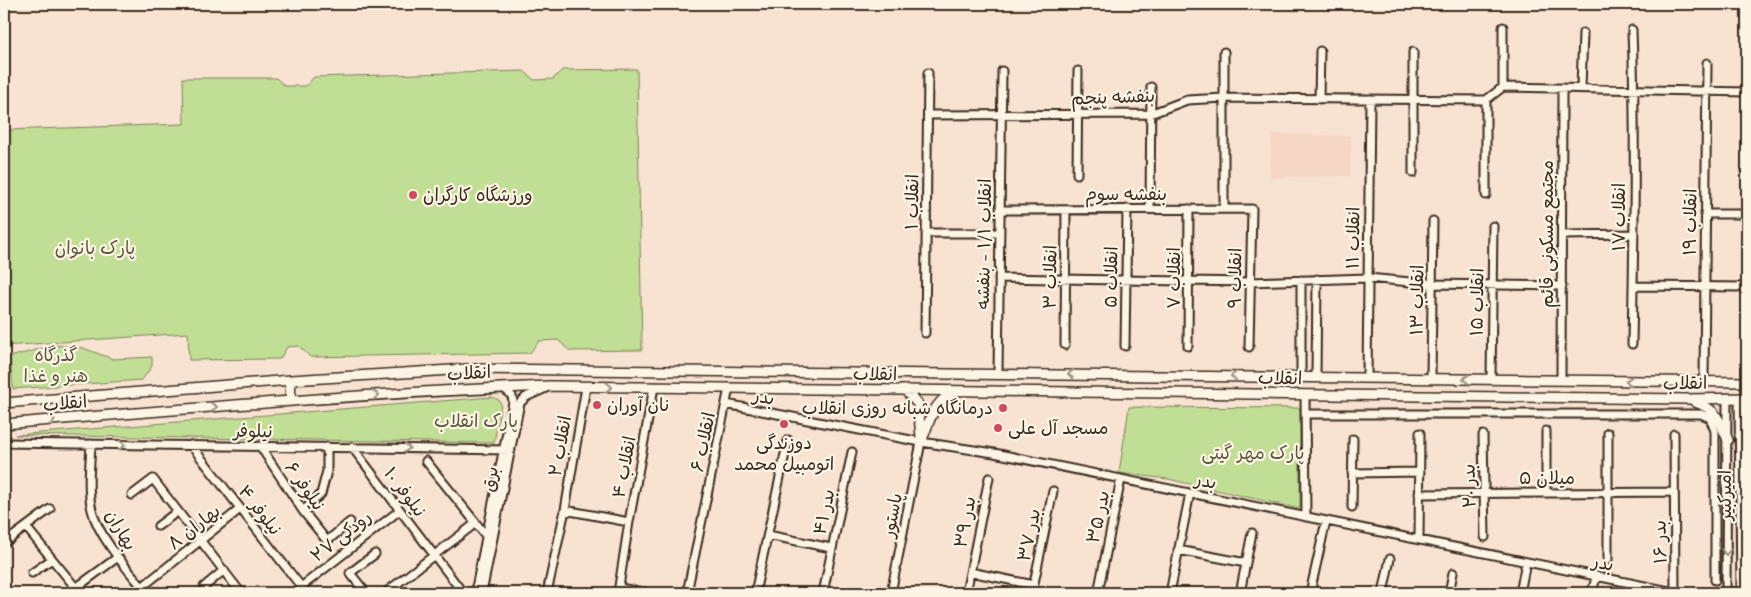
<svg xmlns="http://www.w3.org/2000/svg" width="1751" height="597" viewBox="0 0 1751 597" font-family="Mynerve,'Playpen Sans Arabic',sans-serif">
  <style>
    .built { fill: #f5d5c4 }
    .green { fill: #c1de95; stroke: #7e845a }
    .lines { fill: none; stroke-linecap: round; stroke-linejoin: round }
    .minor-casing { stroke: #3b2a1e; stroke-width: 11 }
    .major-casing { stroke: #3b2a1e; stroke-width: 12 }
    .minor { stroke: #fcf5e5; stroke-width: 7 }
    .major { stroke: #fcf5e5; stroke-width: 9 }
    .oneway { stroke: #9c9082 }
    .poi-dot { fill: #d1495b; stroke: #fcf5e5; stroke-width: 2 }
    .labels { text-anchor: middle; stroke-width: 4.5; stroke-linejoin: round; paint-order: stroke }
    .street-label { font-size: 18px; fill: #3b2a1e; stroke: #fcf5e5 }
    .poi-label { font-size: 18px; fill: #3b2a1e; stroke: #fcf5e5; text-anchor: start }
    .park-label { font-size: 18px; fill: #5c573c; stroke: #fcf5e5 }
  </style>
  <rect width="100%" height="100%" fill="#f8e2d2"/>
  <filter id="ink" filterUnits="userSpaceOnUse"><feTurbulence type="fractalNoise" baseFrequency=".02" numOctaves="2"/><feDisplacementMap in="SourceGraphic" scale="10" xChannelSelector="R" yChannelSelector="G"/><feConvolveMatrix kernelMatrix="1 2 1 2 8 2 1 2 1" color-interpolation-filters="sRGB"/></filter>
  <g filter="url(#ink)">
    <path class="built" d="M1272 134 1351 136 1350 176 1270 177Z"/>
    <path class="green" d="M637 69 642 350 570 351 558 340 539 341 530 353 310 357 299 346 287 347 280 359 189 360 188 333 4 346V130L184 124 183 78H276L285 86H306L314 77 524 71 534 80 553 79 562 70Z
      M54 345 83 348 113 359 152 357V366L142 380 13 389 10 357Z
      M492 397 499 400 501 404 494 443 15 435Z
      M1129 407 1300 408V509L1168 479 1119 473Z"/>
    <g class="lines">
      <defs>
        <path id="minor" d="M1503 27V87
          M1224 52V209
          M1581 88 1583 33
          M1319 99 1320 51
          M1486 100V195
          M928 115 1150 114 1187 100 1224 98 1486 100 1503 87 1747 92
          M1413 173V52
          M1077 174 1078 71
          M1150 209 1151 87
          M1000 210 1252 209 1249 347
          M1705 214H1747
          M926 233H1000
          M1562 235 1634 234
          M999 278 1250 282 1368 278 1432 284 1562 286
          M1633 286 1747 287
          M925 333 928 73
          M1632 344C1634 239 1636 134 1632 30
          M1065 345 1066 210
          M1125 346 1127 209
          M1188 346 1189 209
          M998 373 1002 71
          M1301 377V280
          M1316 377 1317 279
          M1367 378 1370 99
          M1431 378 1433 221
          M1491 379 1493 226
          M1561 380 1562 88
          M1704 381 1707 63
          M1305 395 1306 517
          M1739 398 1741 593
          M726 404 921 442 994 453 1679 593
          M1305 414H1701L1710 418 1715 431V580
          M1546 431V493
          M1608 433V560
          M1674 434 1675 592
          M1483 435 1485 537
          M4 443 511 450
          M91 444C90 466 87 489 92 510 98 537 130 572 147 593
          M191 445 306 593
          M260 446 303 511 327 541 350 522
          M352 447 463 593
          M1352 473 1420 472
          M1419 494 1674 492
          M132 495 153 479 241 593
          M1352 507 1353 439
          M565 510 629 522
          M303 511 321 494 327 471V447
          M476 523 486 536
          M158 526 178 511
          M26 527 80 593
          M768 535 831 548
          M1419 540 1420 433
          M7 541 50 509
          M1178 550 1246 563
          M970 572 1034 585
          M32 573 52 559
          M142 587 240 509
          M204 587 224 570
          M301 587 400 510
          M619 588 649 593
          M69 593 118 557
          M366 593 350 573 375 554
          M385 593 476 523 426 461
          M475 593 513 402 512 396 504 388
          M482 593 520 403 526 397 546 388
          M547 593 565 510 586 387
          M618 593 629 522 654 387
          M687 593 729 388
          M755 593 788 440
          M823 593 852 452
          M891 593 921 442
          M966 593 989 478
          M1032 593 1053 491
          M1098 593 1121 479
          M1170 593 1190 493
          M1240 593 1252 533
          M1310 593 1326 521
          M1383 593 1390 559
          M1449 593 1453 573
          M1520 593 1526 562
          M1592 593 1596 577
          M1726 593 1727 398"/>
        <path id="major" d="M905 390 918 404 921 437
          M290 401 291 380
          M1695 402C1717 409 1719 420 1728 440
          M4 403 291 380 467 369 1747 382
          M4 424C185 409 367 393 549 386L1688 399 1747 398
          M1740 435 1747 423
          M921 442C929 423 933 401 954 393"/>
      </defs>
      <use href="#minor" class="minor-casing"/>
      <use href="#major" class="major-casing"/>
      <use href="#minor" class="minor"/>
      <use href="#major" class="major"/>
    </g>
    <defs><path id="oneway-chevron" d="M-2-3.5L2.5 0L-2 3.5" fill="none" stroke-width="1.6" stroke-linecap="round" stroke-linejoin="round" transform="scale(1.25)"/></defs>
    <g class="oneway">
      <use href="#oneway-chevron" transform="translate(1071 374) rotate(-179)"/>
      <use href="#oneway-chevron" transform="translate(1234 376) rotate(-179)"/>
      <use href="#oneway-chevron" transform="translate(1466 379) rotate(-179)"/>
      <use href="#oneway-chevron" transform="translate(1629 381) rotate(-179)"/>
      <use href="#oneway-chevron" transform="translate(609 387) rotate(1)"/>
      <use href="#oneway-chevron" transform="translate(376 395) rotate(-4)"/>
      <use href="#oneway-chevron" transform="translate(214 407) rotate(-5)"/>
      <use href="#oneway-chevron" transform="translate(52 420) rotate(-5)"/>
      <use href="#oneway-chevron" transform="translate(122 445) rotate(1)"/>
      <use href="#oneway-chevron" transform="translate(407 448) rotate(1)"/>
      <use href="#oneway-chevron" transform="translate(1726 552) rotate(91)"/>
    </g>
  </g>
  <g class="poi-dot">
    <circle cx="413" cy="195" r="5"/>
    <circle cx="597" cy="405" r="5"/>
    <circle cx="1003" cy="408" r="5"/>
    <circle cx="784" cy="424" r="5"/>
    <circle cx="998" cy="428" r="5"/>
  </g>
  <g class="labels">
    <g class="street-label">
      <text transform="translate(1113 97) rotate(-2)" y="6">بنفشه پنجم</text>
      <text x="1126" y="200">بنفشه سوم</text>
      <text transform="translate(912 202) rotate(-89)" y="6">انقلاب ۱</text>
      <text transform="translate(1619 217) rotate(-90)" y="6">انقلاب ۱۷</text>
      <text transform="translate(1690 222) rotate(-89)" y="6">انقلاب ۱۹</text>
      <text transform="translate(1547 234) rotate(-90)" y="6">مجتمع مسکونی قائم</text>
      <text transform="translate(1353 238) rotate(-89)" y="6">انقلاب ۱۱</text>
      <text transform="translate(984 244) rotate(-89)" y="6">انقلاب ۱/۱ - بنفشه</text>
      <text transform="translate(1050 277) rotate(-89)" y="6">انقلاب ۳</text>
      <text transform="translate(1111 277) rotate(-89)" y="6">انقلاب ۵</text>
      <text transform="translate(1174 278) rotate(-90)" y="6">انقلاب ۷</text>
      <text transform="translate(1235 278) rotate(-89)" y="6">انقلاب ۹</text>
      <text transform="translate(1417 300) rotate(-89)" y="6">انقلاب ۱۳</text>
      <text transform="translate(1477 302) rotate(-89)" y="6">انقلاب ۱۵</text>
      <text transform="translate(469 373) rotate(-3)" y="6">انقلاب</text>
      <text transform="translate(875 374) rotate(1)" y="6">انقلاب</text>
      <text transform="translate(1280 378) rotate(1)" y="6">انقلاب</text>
      <text transform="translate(1685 383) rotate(-1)" y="6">انقلاب</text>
      <text transform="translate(764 397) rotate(12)" y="6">بدر</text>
      <text transform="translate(65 403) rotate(-5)" y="6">انقلاب</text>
      <text transform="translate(253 431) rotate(1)" y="6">نیلوفر</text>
      <text transform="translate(703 442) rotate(-78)" y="6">انقلاب ۶</text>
      <text transform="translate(560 446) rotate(-80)" y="6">انقلاب ۲</text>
      <text transform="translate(624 467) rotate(-79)" y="6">انقلاب ۴</text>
      <text x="1547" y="484">میلان ۵</text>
      <text transform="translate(490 479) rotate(-79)" y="6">برق</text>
      <text transform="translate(1206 481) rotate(12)" y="6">بدر</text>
      <text transform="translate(305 486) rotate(55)" y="6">نیلوفر ۶</text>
      <text transform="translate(1469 486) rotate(-91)" y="6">بدر ۲۰</text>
      <text transform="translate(405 492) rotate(53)" y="6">نیلوفر ۱۰</text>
      <text transform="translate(1725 495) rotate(-90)" y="6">امیرکبیر</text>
      <text transform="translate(260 510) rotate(52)" y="6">نیلوفر ۴</text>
      <text transform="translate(824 512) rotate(-78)" y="6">بدر ۴۱</text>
      <text transform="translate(892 515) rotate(-79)" y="6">پاستور</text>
      <text transform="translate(1098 517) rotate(-78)" y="6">بدر ۳۵</text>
      <text transform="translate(965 522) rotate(-79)" y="6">بدر ۳۹</text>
      <text transform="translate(194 527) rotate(-38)" y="6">بهاران ۸</text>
      <text transform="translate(121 530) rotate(59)" y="6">بهاران</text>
      <text transform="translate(1029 535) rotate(-78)" y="6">بدر ۳۷</text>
      <text transform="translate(341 536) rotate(-38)" y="6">رودکی ۲۷</text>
      <text transform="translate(1660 542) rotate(-91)" y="6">بدر ۱۶</text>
      <text transform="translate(1603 563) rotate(11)" y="6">بدر</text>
    </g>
    <g class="poi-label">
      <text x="423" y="201">ورزشگاه کارگران</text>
      <text x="607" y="411">نان آوران</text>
      <text x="993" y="414" text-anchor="end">درمانگاه شبانه روزی انقلاب</text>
      <text x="1008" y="434">مسجد آل علی</text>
      <text x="784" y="449" text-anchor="middle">دوزندگی<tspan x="784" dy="21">اتومبیل محمد</tspan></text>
    </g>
    <g class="park-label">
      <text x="95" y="254">پارک بانوان</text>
      <text x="56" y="361">گذرگاه<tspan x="56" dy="21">هنر و غذا</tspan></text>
      <text x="476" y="427">پارک انقلاب</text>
      <text x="1253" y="459">پارک مهر گیتی</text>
    </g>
  </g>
  <rect width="1751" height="597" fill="none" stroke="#fcf5e5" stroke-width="20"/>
  <rect x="10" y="10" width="1731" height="577" fill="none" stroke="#3b2a1e" stroke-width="2" filter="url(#ink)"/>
</svg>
